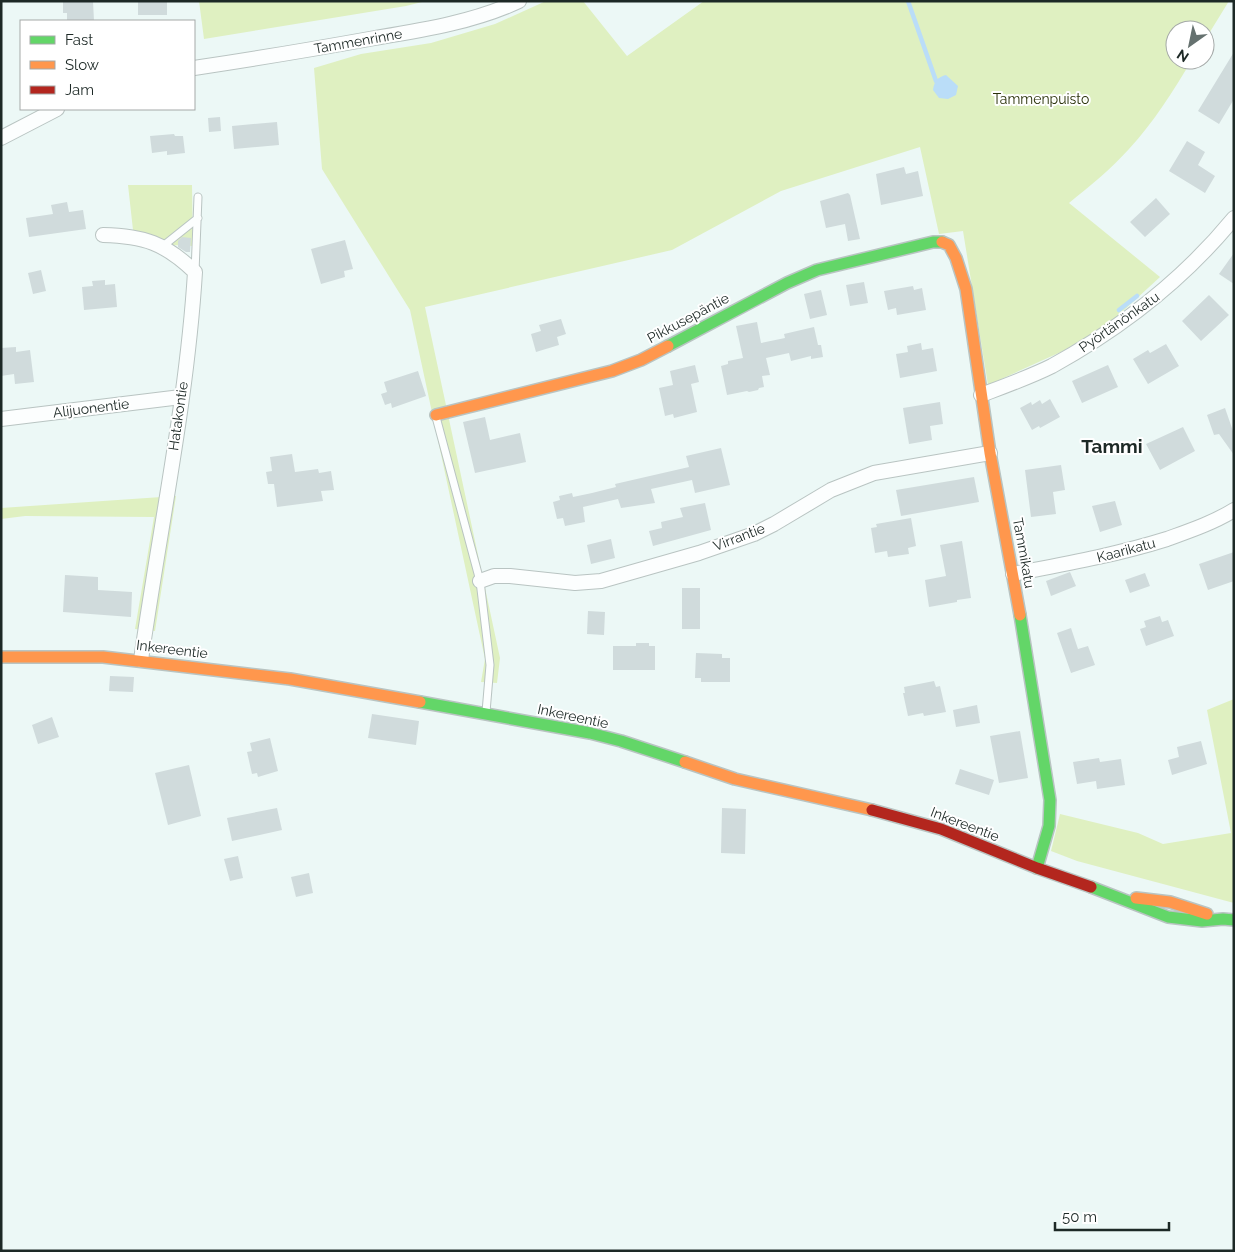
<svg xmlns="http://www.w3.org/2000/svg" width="1235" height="1252" viewBox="0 0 1235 1252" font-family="Raleway,sans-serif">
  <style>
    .green { fill: #dff0c1 }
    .water { fill: #baddf8 }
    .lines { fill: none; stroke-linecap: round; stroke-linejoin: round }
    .stream { stroke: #baddf8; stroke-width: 4.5 }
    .building { fill: #d0dbdc }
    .lane-casing { stroke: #b9c4c2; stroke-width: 9 }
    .street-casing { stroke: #b9c4c2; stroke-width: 16 }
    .fast-casing { stroke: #b9c4c2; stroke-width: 14 }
    .slow-casing { stroke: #b9c4c2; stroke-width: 14 }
    .jam-casing { stroke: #b9c4c2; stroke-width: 14 }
    .lane { stroke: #fcfefe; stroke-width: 7 }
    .street { stroke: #fcfefe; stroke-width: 14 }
    .fast { stroke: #63d668; stroke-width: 11 }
    .slow { stroke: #ff974d; stroke-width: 11 }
    .jam { stroke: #b3261e; stroke-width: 11 }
    .labels { text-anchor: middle; stroke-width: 4; stroke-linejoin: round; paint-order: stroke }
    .street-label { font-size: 14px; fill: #1d2926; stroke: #fff }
    .park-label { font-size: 14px; fill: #293108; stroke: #fff }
    .district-label { font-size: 19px; font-weight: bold; fill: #1d2926; stroke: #fff }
  </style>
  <rect width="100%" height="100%" fill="#ecf8f6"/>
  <path class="green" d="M199 1H426L406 6 204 39Z
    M546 1H583L627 56 704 1H1229L1205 40V30H1175V60H1192C1173 91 1154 122 1129 149 1111 169 1090 186 1069 203L1160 277 1110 323 1063 351 988 385 963 231 939 234 920 147 781 191 672 250 425 307 500 658 497 683 481 682 485 659 410 310 322 169 314 68 361 54 431 43 495 24Z
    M128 185H192L193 246 173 245 133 230Z
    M176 496 155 631 135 629 154 517 25 516 1 519V508Z
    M1234 699V903L1077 861 1051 851 1060 814 1138 833 1163 844 1231 833 1207 710Z"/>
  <path class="water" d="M946 75 958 86 956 95 948 99 939 98 933 90C934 81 938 77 946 75Z"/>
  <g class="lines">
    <path class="stream" d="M908 1 936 81
      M1119 310 1137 296"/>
  </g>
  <path class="building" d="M63 1H93L94 21H67V13H63Z
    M138 1H167V15H138Z
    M1234 52V99L1219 124 1198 111Z
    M220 117 221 131 209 132 208 118Z
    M277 122 279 145 234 149 232 126Z
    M174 134 175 136H183L185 153 167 155V151L152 153 150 136Z
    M1187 141 1205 152 1198 165 1215 176 1205 193 1169 171Z
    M904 167 906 174 918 171 923 196 881 205 876 174Z
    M848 193 850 195 860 239 848 241 845 224 826 228 820 201Z
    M1156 198 1170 214 1145 237 1130 222Z
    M67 202 69 212 83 210 86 229 29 237 26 218 53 214 51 205Z
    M182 237 191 238 190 252H186L178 247V241Z
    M345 240 353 269 344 271 345 277 321 284 311 249Z
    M1234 253V284L1219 274Z
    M41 270 46 291 33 294 28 273Z
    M105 280V285L115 284 117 307 84 310 82 287 93 286 92 281Z
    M864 282 868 303 850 306 846 285Z
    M913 286 914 290 922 288 926 310 897 315 896 308 888 310 884 291Z
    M821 290 827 315 810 319 804 294Z
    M1209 295 1229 315 1201 341 1182 321Z
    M561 319 566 334 557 337 559 345 536 352 531 334 541 331 539 325Z
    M757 322 761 343 785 338 784 334 814 327 818 345H821L823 357 811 359V356L791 361 789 353 766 358 770 375 762 376 764 387 759 388 758 390 749 392 747 391 727 395 721 366 728 364V361L743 358 736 326Z
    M921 343 922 350 933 348 937 371 900 378 896 354 908 352 907 346Z
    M1166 344 1179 366 1148 384 1133 359 1148 350 1150 353Z
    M16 347V352L30 350 34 382 15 384 14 374 1 376V348Z
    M695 365 699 382 691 384 697 412 674 418 673 414 665 416 659 388 673 385 670 371Z
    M1108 365 1118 387 1082 403 1072 381Z
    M418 371 426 396 392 408 391 403 385 405 381 394 387 392 384 382Z
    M1050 399 1060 417 1040 428 1039 426 1032 430 1020 408 1031 402 1032 405 1040 400 1042 404Z
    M940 402 943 424 930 426 932 440 909 444 903 408Z
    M1225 408 1234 434V455L1219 434 1214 435 1207 415Z
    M485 417 490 440 520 433 526 462 475 473 463 422Z
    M1183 427 1195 451 1160 470 1146 444Z
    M721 448 730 485 695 493 692 480 651 489 655 503 621 508 618 499 583 507 585 522 565 526 563 518 557 519 553 502 560 500 559 496 572 493 573 497 592 493 616 487 615 484 689 467 686 456Z
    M292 454 295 472 318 469 319 473 331 471 334 490 321 491 323 501 277 507 274 484H268L266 472 272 471 270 457Z
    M1061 465 1065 490 1053 492 1056 514 1031 517 1025 470Z
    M974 477 979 502 901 516 896 490Z
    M1115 501 1122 525 1100 532 1092 506Z
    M705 503 711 530 653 546 649 531 662 528 661 522 683 517 680 508Z
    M911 518 916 546 908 548 909 554 888 557 887 551 875 553 871 528 877 527 876 524Z
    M611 539 615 558 591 564 587 545Z
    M962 541 971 598 957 600V602L929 607 925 580 946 576 940 545Z
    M1234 552V581L1208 590 1199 564Z
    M1070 572 1076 586 1051 596 1046 581Z
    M1145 573 1150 586 1130 593 1125 580Z
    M65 575 98 577V590L132 592 131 617 63 612Z
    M682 588H700V629H682Z
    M588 611 605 612 604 635 587 634Z
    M1160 616 1162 622 1168 620 1174 636 1146 646 1140 629 1146 627 1144 621Z
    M1071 628 1078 649 1088 646 1095 665 1071 673 1057 633Z
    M636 643H649V646H655V670H613V646H636Z
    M696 653 722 654V658H730V682H701V678H695Z
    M110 676 134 677 133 692 109 691Z
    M934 681 936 687 940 686 946 712 924 716 923 713 908 716 903 693H905L904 687Z
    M977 705 980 723 956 727 953 710Z
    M372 714 419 721 416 745 368 738Z
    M52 717 59 737 38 744 32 725Z
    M1020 731 1028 778 999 783 990 736Z
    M270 738 278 771 258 777 257 773 252 774 247 752 252 751 250 743Z
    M1201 741 1207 764 1172 775 1168 760 1179 757 1177 747Z
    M1099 758 1100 762 1121 759 1125 785 1097 789 1096 781 1077 784 1073 762Z
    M189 765 201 816 168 825 155 773Z
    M960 769 994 780 989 795 955 784Z
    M277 808 282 830 232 841 227 818Z
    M722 808 746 809 745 854 721 853Z
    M238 856 243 878 230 881 224 859Z
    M309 873 313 893 296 897 291 877Z"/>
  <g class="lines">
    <defs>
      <path id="lane" d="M163 246 198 218
        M195 272 198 197
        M436 417 480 581 490 665 486 712"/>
      <path id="street" d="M194 68C254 59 314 49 375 38 423 30 474 22 519 1
        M1 138 57 109
        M103 235C144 236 165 243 195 272 187 402 159 532 141 660
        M981 395C1005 386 1030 377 1052 366 1121 328 1184 279 1234 218
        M1 419 181 397
        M1013 574C1065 564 1116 555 1167 539 1189 531 1213 523 1234 510
        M480 581 494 576H510L575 583 601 581 699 553 754 534 774 524 831 490 874 473 990 453"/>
      <path id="fast" d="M668 346 787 283 817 270 933 242H942
        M1020 615 1050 800 1049 826 1037 868
        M420 702 590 733 621 741 685 762
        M1091 887 1168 917 1202 921 1223 919 1234 920"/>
      <path id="slow" d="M942 242 949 245 956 258 966 289 990 453 1020 615
        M436 415 612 371 641 360 668 346
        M1 657H103L290 679 420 702
        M685 762 735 779 872 810
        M1136 898 1170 902 1207 914"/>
      <path id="jam" d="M872 810 941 829 1037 868 1091 887"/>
    </defs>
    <use href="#lane" class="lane-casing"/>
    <use href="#street" class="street-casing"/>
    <use href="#fast" class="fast-casing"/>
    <use href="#slow" class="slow-casing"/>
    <use href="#jam" class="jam-casing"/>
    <use href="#lane" class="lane"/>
    <use href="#street" class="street"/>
    <use href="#fast" class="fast"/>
    <use href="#slow" class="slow"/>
    <use href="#jam" class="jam"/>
  </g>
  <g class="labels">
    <g class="street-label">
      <text transform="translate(358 41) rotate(-10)" y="5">Tammenrinne</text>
      <text transform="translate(688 318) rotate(-28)" y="5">Pikkusepäntie</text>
      <text transform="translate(1119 322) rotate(-35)" y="5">Pyörtänönkatu</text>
      <text transform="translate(91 408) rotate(-7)" y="5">Alijuonentie</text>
      <text transform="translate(178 416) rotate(-82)" y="5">Hatakontie</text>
      <text transform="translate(739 537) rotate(-21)" y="5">Virrantie</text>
      <text transform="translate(1126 550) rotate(-15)" y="5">Kaarikatu</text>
      <text transform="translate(1024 553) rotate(80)" y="5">Tammikatu</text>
      <text transform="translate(172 649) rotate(7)" y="5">Inkereentie</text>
      <text transform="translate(573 716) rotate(12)" y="5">Inkereentie</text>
      <text transform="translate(965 824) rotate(21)" y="5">Inkereentie</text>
    </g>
    <g class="park-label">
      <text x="1041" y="104">Tammenpuisto</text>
    </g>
    <g class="district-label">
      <text x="1112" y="453">Tammi</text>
    </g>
  </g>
  <rect width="1235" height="1252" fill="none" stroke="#1d2926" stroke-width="5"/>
  <rect x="20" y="20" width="175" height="90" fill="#ffffff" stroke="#a5a9a8"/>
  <rect x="30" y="36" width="25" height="8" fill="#63d668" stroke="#a5a9a8"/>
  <text x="65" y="45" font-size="15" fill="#1d2926">Fast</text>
  <rect x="30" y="61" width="25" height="8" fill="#ff974d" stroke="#a5a9a8"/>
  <text x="65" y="70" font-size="15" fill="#1d2926">Slow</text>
  <rect x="30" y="86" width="25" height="8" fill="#b3261e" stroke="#a5a9a8"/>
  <text x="65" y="95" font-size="15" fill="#1d2926">Jam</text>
  <g transform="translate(1190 45) rotate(213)"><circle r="24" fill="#ffffff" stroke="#a5a9a8"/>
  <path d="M0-4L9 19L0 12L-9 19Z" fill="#65716f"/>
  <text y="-8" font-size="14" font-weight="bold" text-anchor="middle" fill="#1d2926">N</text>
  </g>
  <path d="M1055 1222v8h114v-8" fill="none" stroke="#1d2926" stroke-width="2.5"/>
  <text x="1062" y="1222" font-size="15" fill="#1d2926" stroke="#ffffff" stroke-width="4" paint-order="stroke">50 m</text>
</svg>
